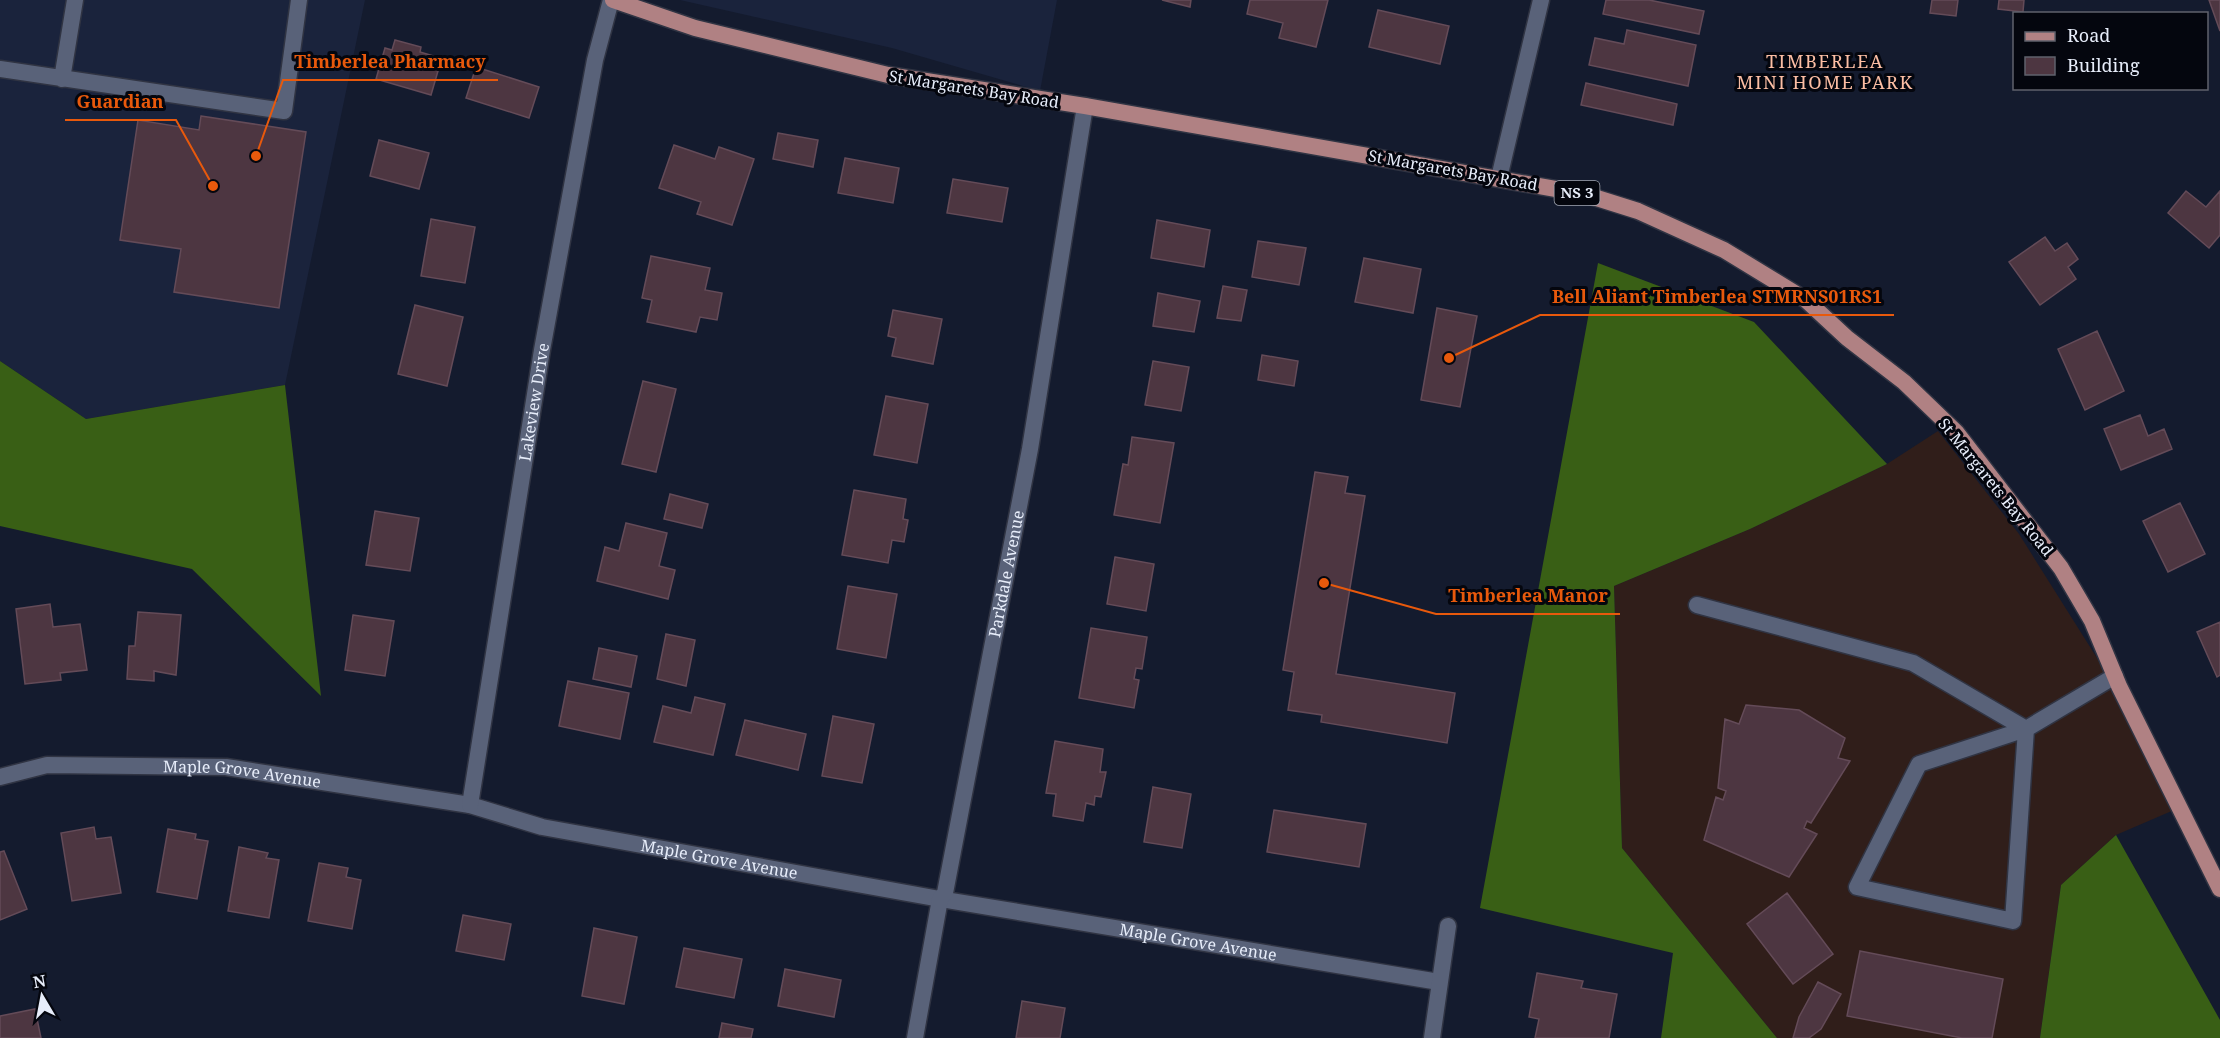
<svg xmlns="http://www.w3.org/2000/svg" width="2220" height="1038" viewBox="0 0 2220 1038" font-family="'Noto Serif',serif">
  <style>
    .built { fill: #1a233c }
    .education { fill: #301e1a }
    .forest { fill: #395f15 }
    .building { fill: #4d3641; stroke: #644b58; stroke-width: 1.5 }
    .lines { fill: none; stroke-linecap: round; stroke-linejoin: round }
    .service-casing { stroke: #303443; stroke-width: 19 }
    .minor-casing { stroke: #303443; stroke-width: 19 }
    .primary-casing { stroke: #303443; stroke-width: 19 }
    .service { stroke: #596279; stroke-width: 16 }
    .minor { stroke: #596279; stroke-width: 16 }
    .primary { stroke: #b08183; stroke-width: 16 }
    .labels { text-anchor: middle; stroke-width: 6; stroke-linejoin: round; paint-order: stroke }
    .shield { fill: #04060e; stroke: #a3a8b3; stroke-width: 1.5 }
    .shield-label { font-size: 15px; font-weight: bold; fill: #e7edfa }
    .street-label { font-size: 16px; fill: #e7edfa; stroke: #04060e }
    .neighbourhood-label { font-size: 18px; letter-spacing: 1.5px; fill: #fcbea4; stroke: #04060e }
    .leader { fill: none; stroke: #e8590c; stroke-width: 2 }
    .callout-dot { fill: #e8590c; stroke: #04060e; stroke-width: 2 }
    .callout-label { font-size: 18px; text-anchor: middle; font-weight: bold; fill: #e8590c; stroke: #04060e; stroke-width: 6; stroke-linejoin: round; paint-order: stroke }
  </style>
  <rect width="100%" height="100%" fill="#141b2e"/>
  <path class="built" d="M0 0H365L285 385 86 419 0 361Z
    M680 0H1057L1040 91 892 48Z"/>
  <path class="education" d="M1938 431 2019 534 2097 658 2174 810 2116 835 2061 885 2040 1038H1777L1622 848 1614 586 1750 529 1887 464Z"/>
  <path class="forest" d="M1598 263 1754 322 1887 464 1750 529 1614 586 1622 848 1777 1038H1661L1673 953 1480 908Z
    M0 361 86 419 285 385 321 696 192 569 0 526Z
    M2116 835 2220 1020V1038H2040L2061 885Z"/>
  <path class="building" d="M1162 0H1191L1190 7Z
    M1250 0H1328L1316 47 1279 38 1283 23 1247 14Z
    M1606 0H1649L1704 11 1699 34 1603 14Z
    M1932 0H1958L1956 16 1930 13Z
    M1999 0H2024L2023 12 1998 9Z
    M2209 0H2220V31Z
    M1378 10 1449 26 1440 64 1369 47Z
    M1627 30 1696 45 1688 86 1589 65 1595 38 1624 44Z
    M395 40 421 47 420 52 437 57 434 70 438 71 431 95 376 79 385 48 392 50Z
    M476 67 539 87 529 118 466 98Z
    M1586 83 1677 104 1673 125 1581 105Z
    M201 116 306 132 279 308 174 292 181 249 120 240 138 120 199 130Z
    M778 133 818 140 813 167 773 159Z
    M379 140 429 153 419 189 370 176Z
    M674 145 715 159 719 147 754 159 732 225 697 214 701 202 659 188Z
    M845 158 899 168 893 203 838 193Z
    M953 179 1008 188 1002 222 947 213Z
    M2186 191 2206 207 2220 191V235L2209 248 2168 213Z
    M431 219 475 227 465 283 421 276Z
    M1157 220 1210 230 1204 267 1151 258Z
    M2045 237 2055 251 2067 243 2078 259 2068 267 2076 279 2040 305 2009 262Z
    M1258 241 1306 248 1299 285 1252 277Z
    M651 256 710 268 705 290 722 293 717 320 700 317 696 332 647 322 652 300 642 298Z
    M1364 258 1421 269 1413 313 1355 302Z
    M1223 286 1247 290 1241 321 1217 318Z
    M1158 293 1200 301 1194 332 1153 326Z
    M415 305 463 317 447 386 398 374Z
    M1437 308 1477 316 1460 407 1421 400Z
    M893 310 942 319 933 364 892 356 896 338 888 336Z
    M2097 331 2124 391 2085 410 2058 349Z
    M1262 355 1298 361 1294 386 1258 380Z
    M1153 361 1189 367 1181 411 1145 405Z
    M643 381 676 389 656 472 622 464Z
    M886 396 928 404 917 463 874 455Z
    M2140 415 2148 436 2164 429 2172 449 2121 470 2104 429Z
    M1132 437 1174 443 1160 523 1114 515 1123 464 1128 465Z
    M1315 472 1348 477 1345 493 1365 496 1336 674 1455 693 1447 743 1321 722 1322 715 1288 710 1294 672 1283 670Z
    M854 490 906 499 903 519 908 520 904 542 892 540 888 563 842 555Z
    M670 494 708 504 702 528 664 519Z
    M2180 503 2205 554 2168 572 2143 521Z
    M375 511 419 518 410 571 366 565Z
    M626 523 667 533 659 566 675 570 668 599 597 581 605 547 619 551Z
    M1115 557 1154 564 1146 611 1107 604Z
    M848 586 897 594 886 658 837 649Z
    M50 604 53 627 80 624 87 670 60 673 61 680 25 684 16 609Z
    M138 612 181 615 176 675 154 671V681L127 679 129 646H135Z
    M353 615 394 621 385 676 345 670Z
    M2220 622V675L2217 677 2197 632Z
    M1091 628 1147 637 1142 669 1136 668 1134 679 1139 680 1134 708 1079 698Z
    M666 634 695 640 686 686 657 679Z
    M599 648 637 656 631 687 593 679Z
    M568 681 629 693 620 739 559 726Z
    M695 697 725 704 713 755 654 742 663 706 691 713Z
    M1746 705 1799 710 1845 738 1838 758 1850 761 1811 823 1807 821 1804 828 1817 834 1789 877 1704 840 1716 797 1723 800 1726 791 1718 788 1725 719 1739 724Z
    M833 716 874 724 862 783 822 776Z
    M745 720 806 734 798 770 736 755Z
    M1055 741 1103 749 1100 772H1106L1101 797 1095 796 1094 805 1086 803 1083 821 1053 816 1056 794 1046 793Z
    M1153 787 1191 794 1182 848 1144 842Z
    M1274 810 1366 824 1359 867 1267 852Z
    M94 827 96 839 111 837 121 893 72 901 61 833Z
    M168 829 196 834 195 839 208 841 197 899 157 892Z
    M239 847 268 853 266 858 279 860 269 918 228 911Z
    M4 851 27 909 0 920V852Z
    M319 863 348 868 346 877 361 880 352 929 308 921Z
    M1787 893 1833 954 1793 984 1747 924Z
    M463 915 511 924 504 960 456 951Z
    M594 928 637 937 624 1004 582 996Z
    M684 948 742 959 734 998 676 987Z
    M1860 951 2003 979 1992 1038H1962L1847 1016Z
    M785 969 841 980 834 1017 778 1006Z
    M1537 973 1583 981 1581 988 1617 994 1609 1038H1535L1539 1019 1529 1017Z
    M1818 982 1841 994 1821 1029 1809 1038H1793L1799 1017Z
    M1022 1001 1065 1008 1060 1038H1016Z
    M35 1009 41 1038H0V1016Z
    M722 1023 753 1029 751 1038H719Z"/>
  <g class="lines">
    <defs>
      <path id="service" d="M0 69 284 111 299 0
        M62 79 75 0
        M1697 605 1913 663 2026 729
        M2026 729 2013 921 1857 887 1919 764 2026 729 2115 676"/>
      <g id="minor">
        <path d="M1499 178 1541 0"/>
        <path id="s1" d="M0 777 47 765 226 767 470 805 542 827 940 899 1439 982"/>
        <path id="s2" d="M470 805 542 350 595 60 611 0"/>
        <path id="s3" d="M915 1038 940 899 945 893 1030 449 1085 106"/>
        <path d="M1432 1038 1448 926"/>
      </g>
      <path id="primary" d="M613 0 695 28 888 75 1085 106 1584 194 1638 211 1724 250 1806 300 1847 338 1904 382 1956 432 2061 568 2092 621 2119 686 2220 889"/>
    </defs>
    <use href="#service" class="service-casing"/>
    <use href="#minor" class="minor-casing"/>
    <use href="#primary" class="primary-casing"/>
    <use href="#service" class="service"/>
    <use href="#minor" class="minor"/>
    <use href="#primary" class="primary"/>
  </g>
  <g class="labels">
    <rect class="shield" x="1554.5" y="181" width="45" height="24" rx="4.5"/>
    <g class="shield-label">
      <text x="1577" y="198">NS 3</text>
    </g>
    <g class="street-label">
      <text transform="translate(974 89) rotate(9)" y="6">St Margarets Bay Road</text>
      <text transform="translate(1453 170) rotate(10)" y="6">St Margarets Bay Road</text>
      <text dy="6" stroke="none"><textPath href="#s2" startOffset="408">Lakeview Drive</textPath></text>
      <text transform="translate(1996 487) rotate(51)" y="6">St Margarets Bay Road</text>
      <text dy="6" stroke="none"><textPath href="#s3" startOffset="474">Parkdale Avenue</textPath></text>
      <text dy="6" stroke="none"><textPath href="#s1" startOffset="244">Maple Grove Avenue</textPath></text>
      <text dy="6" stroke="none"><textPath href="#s1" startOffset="730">Maple Grove Avenue</textPath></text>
      <text dy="6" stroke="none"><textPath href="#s1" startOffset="1216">Maple Grove Avenue</textPath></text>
    </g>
    <g class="neighbourhood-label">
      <text x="1825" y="68">TIMBERLEA<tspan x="1825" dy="21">MINI HOME PARK</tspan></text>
    </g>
  </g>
  <path class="leader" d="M256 156L283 80H498M213 186L176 120H65M1449 358L1540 315H1894M1324 583L1436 614H1620"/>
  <g class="callout-dot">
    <circle cx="256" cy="156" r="6"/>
    <circle cx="213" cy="186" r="6"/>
    <circle cx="1449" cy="358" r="6"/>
    <circle cx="1324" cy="583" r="6"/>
  </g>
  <g class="callout-label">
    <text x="390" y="68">Timberlea Pharmacy</text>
    <text x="120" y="108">Guardian</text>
    <text x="1717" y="303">Bell Aliant Timberlea STMRNS01RS1</text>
    <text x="1528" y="602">Timberlea Manor</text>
  </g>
  <rect x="2013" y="12" width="195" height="78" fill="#04060e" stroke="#5f626c" stroke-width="1.5"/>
  <rect x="2025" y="32" width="30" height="9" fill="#b08183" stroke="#5f626c" stroke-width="1.5"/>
  <text x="2067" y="42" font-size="18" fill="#e7edfa">Road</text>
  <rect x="2025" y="57" width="30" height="18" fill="#4d3641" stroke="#5f626c" stroke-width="1.5"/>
  <text x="2067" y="72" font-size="18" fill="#e7edfa">Building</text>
  <g transform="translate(42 996) rotate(350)" stroke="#04060e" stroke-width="4.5" paint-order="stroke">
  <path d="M0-4.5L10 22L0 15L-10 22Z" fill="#e7edfa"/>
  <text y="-9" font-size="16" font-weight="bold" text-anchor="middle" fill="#e7edfa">N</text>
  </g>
</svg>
